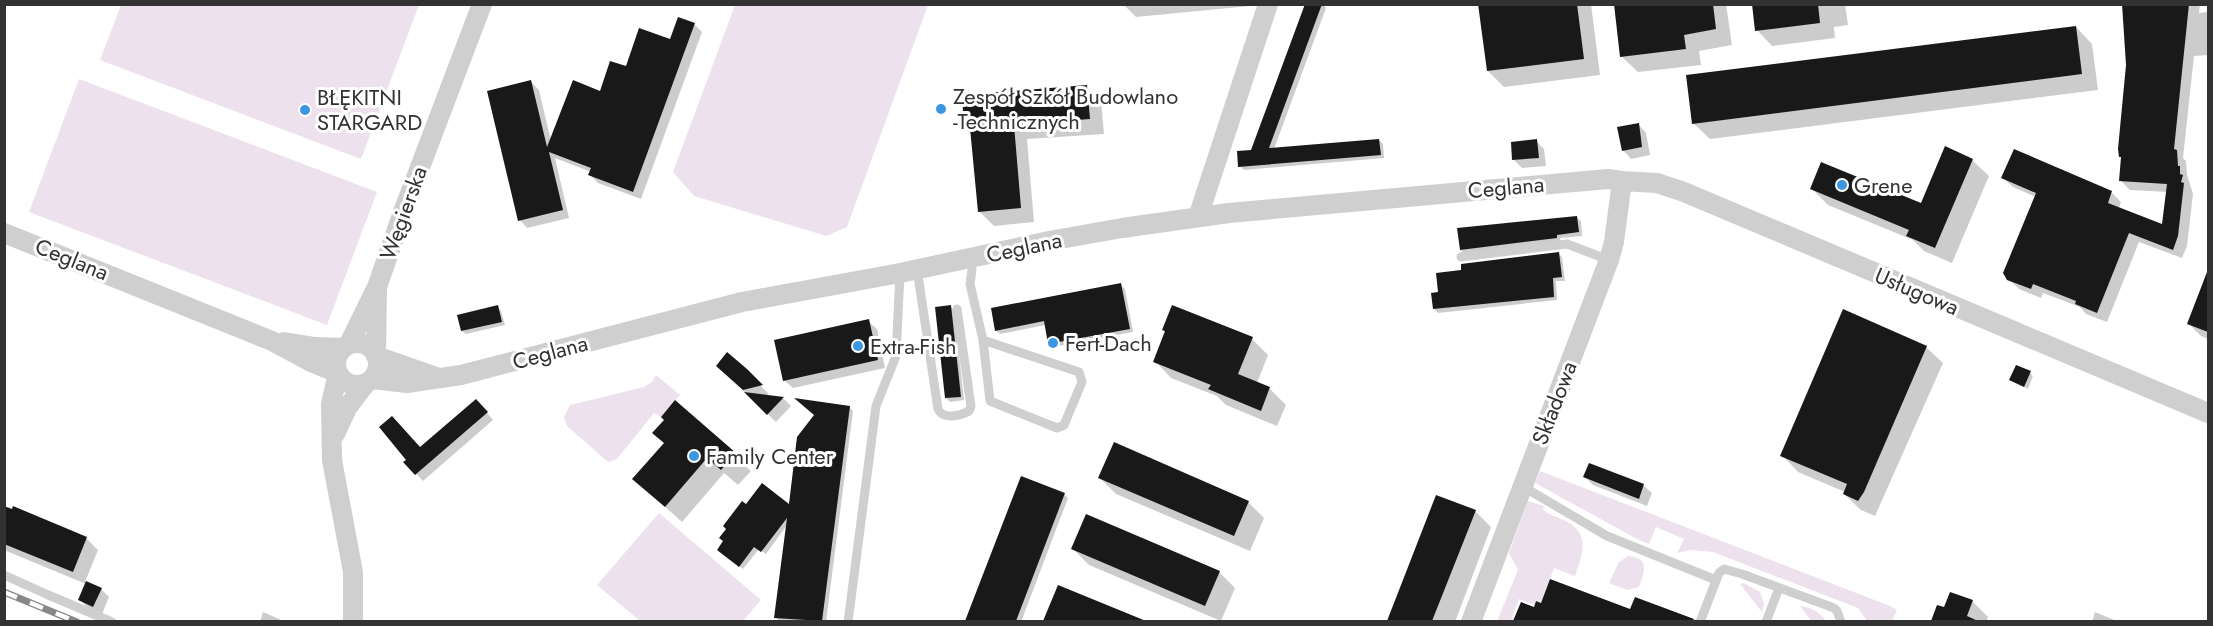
<svg xmlns="http://www.w3.org/2000/svg" width="2213" height="626" viewBox="0 0 2213 626" font-family="Jost,sans-serif">
  <style>
    .green { fill: #eee1ee }
    .shadow { fill: #0003 }
    .building { fill: #191919 }
    .lines { fill: none; stroke-linecap: round; stroke-linejoin: round }
    .lane { stroke: #cfcfcf; stroke-width: 9 }
    .street { stroke: #cfcfcf; stroke-width: 20 }
    .rail-casing { stroke: #878787; stroke-width: 7 }
    .rail { stroke: #fff; stroke-width: 4.5; stroke-dasharray: 14; stroke-linecap: butt }
    .poi-dot { fill: #3b97e1; stroke: #fff; stroke-width: 2 }
    .labels { text-anchor: middle; stroke-width: 6; stroke-linejoin: round; paint-order: stroke }
    .poi-label { font-size: 22px; fill: #323232; stroke: #fff; text-anchor: start }
    .street-label { font-size: 22px; fill: #323232; stroke: #fff }
  </style>
  <rect width="100%" height="100%" fill="#fff"/>
  <path class="green" d="M121 5V4L419 5 361 159 100 60Z
    M735 5H928L847 227 826 236 694 196 673 172Z
    M79 79 377 192 327 325 29 212Z
    M656 375 680 395 661 417 654 413 617 459 608 462 567 426 564 417 570 405 644 387 652 382Z
    M1540 471 1890 606 1897 610 1892 621H1867L1858 608 1713 552 1691 550 1677 553 1684 539 1656 527 1649 544 1637 539 1535 483Z
    M1528 501 1544 506 1543 510C1551 516 1561 518 1569 523 1591 536 1581 558 1575 576L1554 568 1541 602 1536 601 1534 605 1519 599 1511 621H1497L1518 570 1509 553Z
    M659 513 761 600 743 621H640L597 585Z
    M1628 556C1651 558 1644 572 1639 587L1627 590 1609 583 1619 562Z
    M1744 583 1760 592 1764 604 1762 612 1740 584Z
    M1800 606C1811 607 1820 612 1826 621H1811Z"/>
  <path class="shadow" d="M1123 4 1260 5 1136 17Z
    M1307 4H1323L1326 8 1274 149 1379 140 1383 144 1384 158 1244 170 1240 166 1252 151Z
    M1480 4H1591L1600 75 1504 87 1488 71Z
    M1615 4H1726L1732 45 1699 51 1701 65 1638 72 1621 56Z
    M1753 4H1845L1848 25 1834 27 1835 38 1772 46 1757 30Z
    M2161 4H2200L2199 13 2208 12V55L2194 56 2183 158 2186 161 2187 175 2193 194 2187 246 2182 258 2139 242 2107 322 2086 314 2080 307 2043 293 2041 298 2019 289 2009 279 2036 197 2013 187 2003 178 2015 151 2112 193 2121 202 2119 208 2164 226 2168 192 2130 190 2121 181 2122 158 2120 156Z
    M694 24 702 32 641 199 598 183 590 175 591 172 555 158 569 218 527 228 520 220 531 82 539 90 551 141 627 68Z
    M2076 27 2092 44 2098 90 1710 139 1693 123Z
    M1086 87 1101 101 1104 134 1027 139 1034 222 994 226 979 211 972 135 966 128Z
    M1638 124 1646 133 1650 155 1631 159 1623 150Z
    M1536 141 1544 149 1546 166 1522 168 1514 160Z
    M1972 160 1989 176 1952 263 1924 251 1913 240 1828 205 1812 189 1922 205Z
    M1577 218 1581 221 1582 236 1560 238V242L1465 254 1461 250Z
    M1558 253 1562 257 1565 281H1556L1557 300 1438 313 1434 309Z
    M2208 273V339L2201 336 2189 324Z
    M1121 285 1125 289 1133 332 1053 347 1050 343 1046 325 1000 334 996 330Z
    M497 307 501 311 505 325 466 334 462 331Z
    M950 307 954 310 964 400 950 402 946 398Z
    M868 321 877 329 885 368 793 388 784 380Z
    M1163 330 1252 339 1268 355 1257 383 1270 389 1286 405 1277 426 1226 405 1217 396 1171 378 1155 361 1166 333Z
    M1926 347 1943 363 1875 516 1861 510 1844 494 1845 492 1798 472 1782 455Z
    M728 354 769 394 761 396 784 399 791 406 776 422 726 374Z
    M2030 373 2033 376 2028 389 2011 380Z
    M675 403 751 471 738 485 724 473 682 522 634 479 665 443 666 420Z
    M849 407 853 411 826 622 779 621 776 618 787 525 766 554 759 549 743 569 722 554 746 506 790 507Z
    M483 408 493 420 423 481 405 462 420 449Z
    M1585 477 1643 485 1652 493 1647 506 1593 485Z
    M1022 478 1065 495 1068 498 1021 622H966Z
    M1100 478 1248 502 1264 518 1250 551 1116 494Z
    M1437 496 1475 511 1491 527 1455 622H1388Z
    M4 508 86 538 98 550 85 582 101 589 109 597 102 614 88 608 80 600 86 584 4 550Z
    M1073 549 1219 572 1235 588 1221 621 1089 565Z
    M1059 587 1143 622H1047L1046 620Z
    M1950 593 1972 601 1988 617 1986 622H1932L1938 607 1945 609Z
    M1522 604 1535 609 1631 611 1694 622H1515Z
    M263 612 286 622H260Z
    M2095 612 2119 622H2092Z"/>
  <path class="building" d="M1305 4H1322L1269 148 1379 139 1381 155 1238 167 1237 151 1251 150Z
    M1478 4H1577L1584 59 1487 71Z
    M1614 4H1713L1716 29 1684 35 1686 49 1620 57Z
    M1752 4H1818L1820 23 1755 31Z
    M2122 4H2189L2174 149 2177 150 2178 166H2180V174L2183 175 2181 182 2184 183 2178 236 2173 250 2129 233 2097 313 2075 304 2076 301 2033 284 2031 289 2007 280 2003 273 2036 193 2001 178 2014 149 2112 191 2108 203 2162 224 2167 184 2119 181 2121 157H2119L2118 149 2126 65Z
    M678 17 695 23 633 192 588 175 591 168 549 152 563 210 518 221 487 91 531 80 547 147 573 80 600 91 610 61 626 66 639 28 670 39Z
    M2076 26 2082 74 1692 124 1686 75Z
    M1087 85 1090 119 1014 125 1021 208 978 212 970 128 964 129 962 95Z
    M1639 123 1642 147 1622 151 1617 127Z
    M1537 139 1539 158 1512 160 1511 142Z
    M1945 146 1973 159 1935 248 1906 236 1909 230 1810 189 1821 162 1921 203Z
    M1577 216 1579 232 1557 235V238L1460 250 1457 228Z
    M1559 252 1562 277 1553 278 1554 297 1433 309 1431 293 1438 292 1436 273 1461 270V264Z
    M2207 272H2208V332L2187 324Z
    M1121 283 1130 329 1048 344 1044 321 995 331 991 308Z
    M498 305 502 322 461 331 457 315Z
    M951 305 961 397 945 398 935 307Z
    M1172 305 1253 337 1238 374 1270 387 1261 411 1208 389 1211 385 1153 362 1165 331 1162 330Z
    M1843 309 1927 346 1864 492 1858 501 1843 494 1847 484 1780 456Z
    M869 319 878 360 783 381 774 340Z
    M727 352 747 369 763 385 743 390 716 366Z
    M2016 365 2031 371 2024 387 2009 380Z
    M744 392 784 397 767 415Z
    M794 398 850 406 822 621 774 618 787 518 761 552 754 547 739 567 717 550 723 541 719 538 726 529 723 526 742 501 746 504 762 483 789 504 797 437 814 415Z
    M476 399 488 412 415 475 403 462 406 460 379 427 392 416 420 447Z
    M675 400 736 453 721 470 707 458 665 507 632 479 664 443 652 433 664 420 661 417Z
    M1114 442 1249 501 1234 536 1098 478Z
    M1589 463 1644 484 1639 499 1583 477Z
    M1021 476 1065 493 1016 621H965Z
    M1436 495 1476 510 1432 621H1387Z
    M4 506 12 509 13 506 87 537 73 572 4 544Z
    M1086 514 1220 571 1205 606 1071 549Z
    M1550 579 1630 609 1635 597 1694 619 1693 621H1513L1521 602 1534 607 1536 601 1541 603Z
    M86 581 102 588 93 607 78 600Z
    M1058 585 1146 621H1043Z
    M1950 592 1973 600 1967 616 1978 621H1931L1937 605 1944 607Z"/>
  <g class="lines">
    <path class="lane" d="M1461 257 1567 244 1609 260
      M970 258 972 270 970 284 983 340 1079 372 1082 382 1064 425 1057 428 990 401 983 340
      M917 269 938 409C943 420 960 416 969 411L971 406 957 309
      M1522 486 1607 536 1716 580
      M4 575 46 594 112 622
      M848 622 876 406 896 356 900 273
      M1700 622 1719 573 1724 569 1742 574 1834 608 1837 611 1841 622
      M1766 622 1779 588"/>
    <path class="street" d="M1198 217 1268 4
      M4 233 272 341 311 362 338 373 331 404 332 460 353 572V622
      M377 290 376 356 436 377
      M284 342 315 347 343 348
      M336 364a21 21 0 1 1 42 0a21 21 0 1 1-42 0Z
      M349 344 377 287 403 212 482 4
      M372 379 407 383 461 375 742 302 900 273 1049 241 1122 228 1229 213 1608 179 1622 181 1657 183 1684 192 2208 413
      M335 434 347 408 366 383
      M1471 622 1609 260 1614 242 1622 181"/>
    <defs>
      <path id="rail" d="M4 592 77 622"/>
    </defs>
    <use href="#rail" class="rail-casing"/>
    <use href="#rail" class="rail"/>
  </g>
  <g class="poi-dot">
    <circle cx="941" cy="109" r="6"/>
    <circle cx="305" cy="110" r="6"/>
    <circle cx="1842" cy="185" r="6"/>
    <circle cx="1053" cy="343" r="6"/>
    <circle cx="858" cy="346" r="6"/>
    <circle cx="694" cy="456" r="6"/>
  </g>
  <g class="labels">
    <g class="poi-label">
      <text x="953" y="104">Zespół Szkół Budowlano<tspan x="953" dy="25">-Technicznych</tspan></text>
      <text x="317" y="105">BŁĘKITNI<tspan x="317" dy="25">STARGARD</tspan></text>
      <text x="1854" y="193">Grene</text>
      <text x="1065" y="351">Fert-Dach</text>
      <text x="870" y="354">Extra-Fish</text>
      <text x="706" y="464">Family Center</text>
    </g>
    <g class="street-label">
      <text transform="translate(1506 187) rotate(-5)" y="8">Ceglana</text>
      <text transform="translate(403 213) rotate(-70)" y="8">Węgierska</text>
      <text transform="translate(1024 247) rotate(-12)" y="8">Ceglana</text>
      <text transform="translate(72 259) rotate(22)" y="8">Ceglana</text>
      <text transform="translate(1917 291) rotate(23)" y="8">Usługowa</text>
      <text transform="translate(550 352) rotate(-15)" y="8">Ceglana</text>
      <text transform="translate(1554 403) rotate(-69)" y="8">Składowa</text>
    </g>
  </g>
  <rect width="2213" height="626" fill="none" stroke="#323232" stroke-width="12"/>
</svg>
